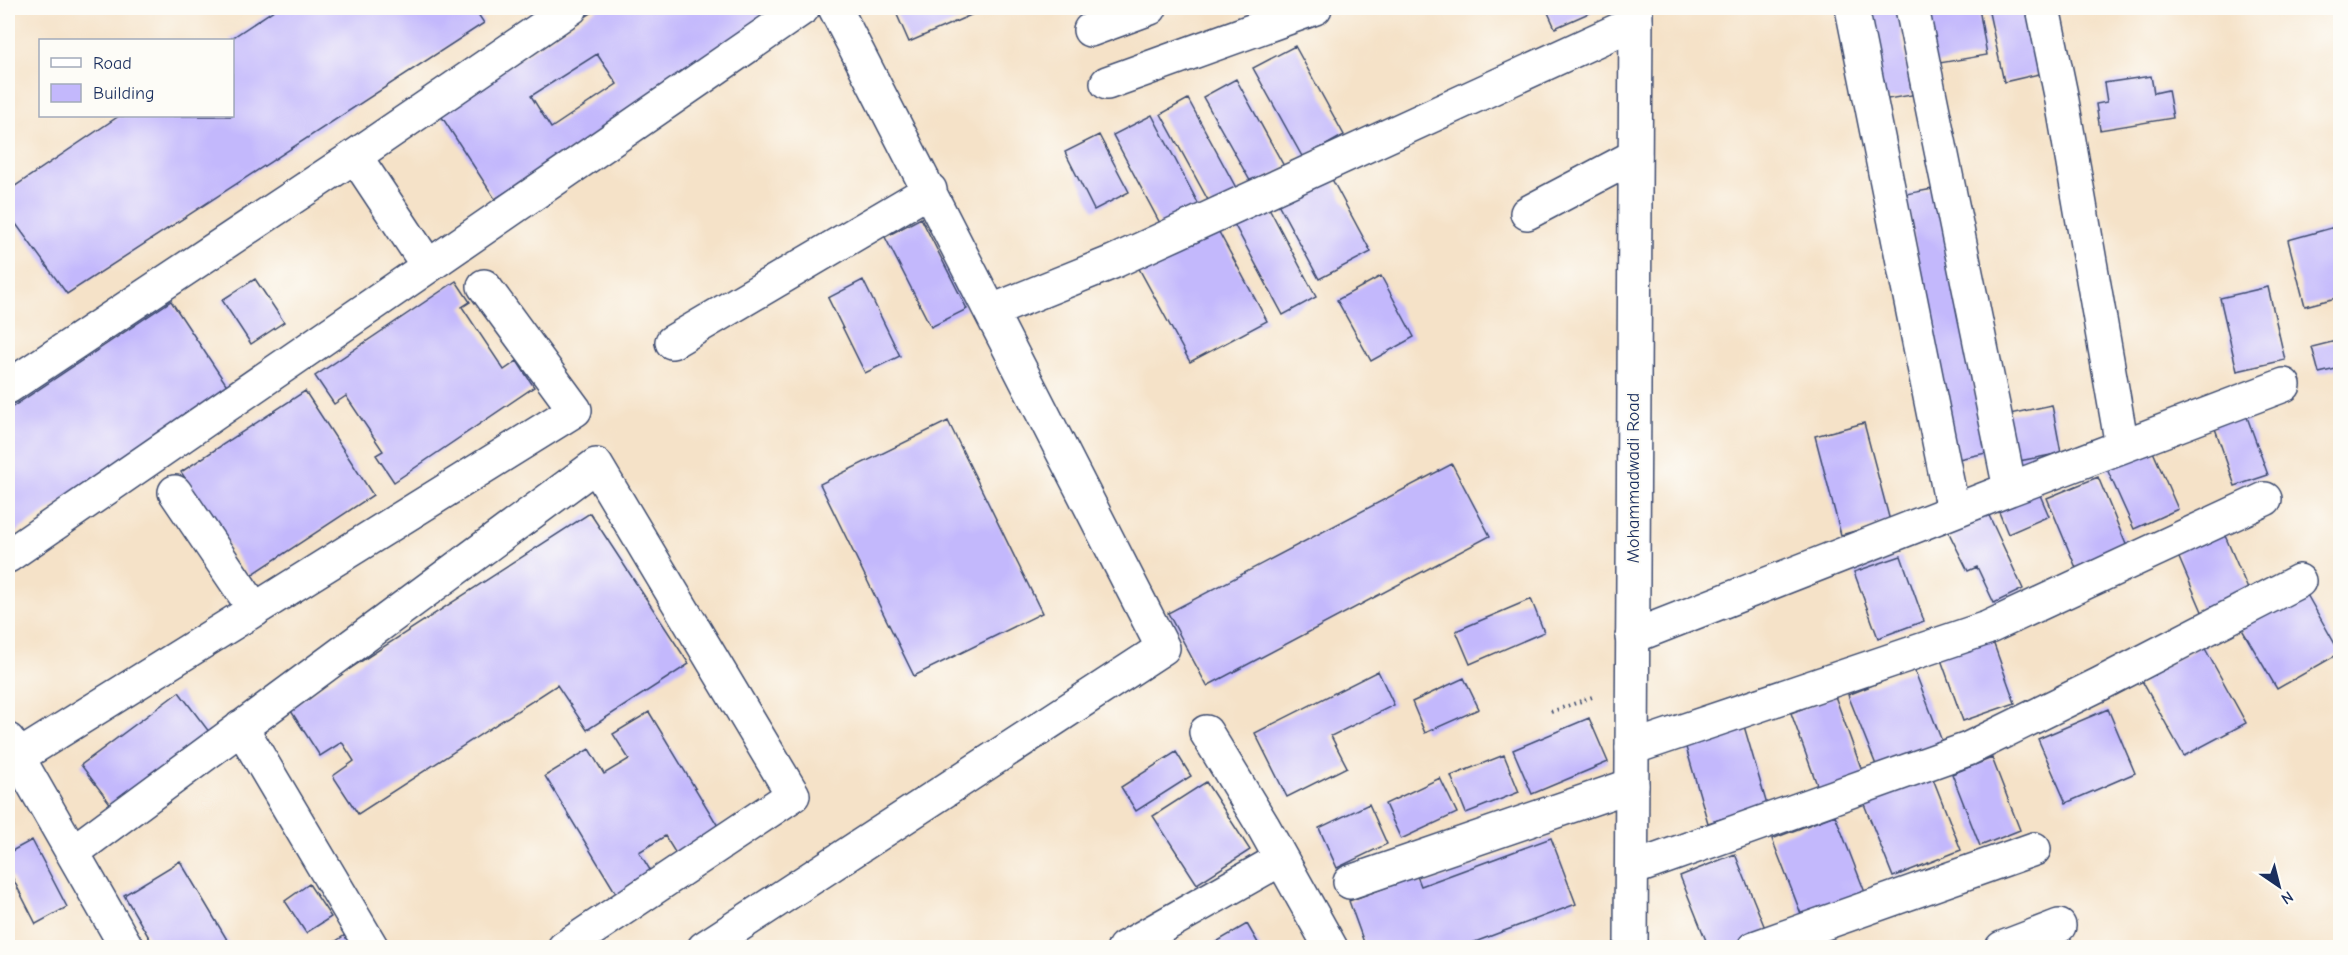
<svg xmlns="http://www.w3.org/2000/svg" width="2348" height="955" viewBox="0 0 2348 955" font-family="'Comic Neue',sans-serif">
  <style>
    .building { fill: #c3b8fc; fill-rule: evenodd }
    .lines { fill: none; stroke-linecap: round; stroke-linejoin: round }
    .minor-casing { stroke: #3c4a6e; stroke-width: 36 }
    .major-casing { stroke: #3c4a6e; stroke-width: 36 }
    .path { stroke: #3c4a6e; stroke-width: 4; stroke-dasharray: 1.5 4.5; stroke-linecap: butt }
    .minor { stroke: #fff; stroke-width: 33 }
    .major { stroke: #fff; stroke-width: 33 }
    .labels { text-anchor: middle; stroke-width: 4.5; stroke-linejoin: round; paint-order: stroke }
    .street-label { font-size: 18px; fill: #1b2f5e; stroke: #fdfcf7 }
  </style>
  <rect width="100%" height="100%" fill="#fdfcf7"/>
  <filter id="ink" filterUnits="userSpaceOnUse"><feTurbulence type="fractalNoise" baseFrequency=".0167" numOctaves="2"/><feDisplacementMap in="SourceGraphic" scale="12" xChannelSelector="R" yChannelSelector="G"/><feConvolveMatrix kernelMatrix="1 2 1 2 8 2 1 2 1" color-interpolation-filters="sRGB"/></filter>
  <filter id="wash" filterUnits="userSpaceOnUse"><feTurbulence type="fractalNoise" baseFrequency=".008" numOctaves="4" result="noise"/><feDisplacementMap in="SourceGraphic" scale="24" xChannelSelector="R" yChannelSelector="G"/><feGaussianBlur stdDeviation="1.35" result="paint"/><feColorMatrix in="noise" values="0 0 0 0 0 0 0 0 0 0 0 0 0 0 0 0 0 1.4 0 .05"/><feComposite in="paint" operator="in"/></filter>
  <g filter="url(#wash)">
    <rect width="100%" height="100%" fill="#f5e2c8"/>
    <g id="blocks">
      <path class="building" d="M277 8H474L484 23 67 294 8 213V191L119 116H232V40H229Z
        M599 8H768L776 19 495 199 438 111ZM597 54 617 84 551 128 531 96Z
        M894 8H987L909 42Z
        M1546 8H1598V9L1555 28Z
        M1860 8H1897L1912 95 1876 101Z
        M1925 8H1979L1987 55 1934 64Z
        M1988 8H2038L2052 71 2004 82Z
        M1295 46 1344 135 1303 158 1253 68Z
        M2151 76 2154 93 2168 90 2173 118 2100 130 2096 104 2107 102 2104 83Z
        M1236 79 1285 168 1253 186 1203 97Z
        M1188 99 1241 197 1214 211 1161 114Z
        M1152 115 1200 207 1162 227 1113 135Z
        M1099 135 1129 192 1094 210 1065 152Z
        M1327 170 1371 252 1319 279 1275 198Z
        M1938 188 1986 453 1954 460 1906 194Z
        M1267 204 1316 297 1283 315 1233 222Z
        M921 218 967 309 931 327 885 237Z
        M1213 221 1267 321 1190 362 1136 263Z
        M2335 227 2340 247V297L2305 306 2288 240Z
        M1381 276 1414 337 1371 361 1337 300Z
        M255 279 284 322 251 344 222 300Z
        M863 280 900 356 865 373 828 298Z
        M456 281 470 302 462 307 504 370 517 361 534 387 394 482 376 455 383 451 346 396 334 404 315 376Z
        M2268 287 2285 360 2237 371 2220 298Z
        M171 301 230 390 8 537V410Z
        M2340 340V368L2319 373 2312 347Z
        M305 391 373 495 250 576 181 472Z
        M2242 403 2268 475 2235 486 2210 414Z
        M2052 405 2061 453 2014 462 2005 415Z
        M948 421 1042 613 914 676 820 484Z
        M1864 423 1890 521 1841 535 1815 436Z
        M2151 447 2178 509 2134 529 2106 467Z
        M1452 464 1490 536 1207 686 1168 613Z
        M2098 477 2130 554 2079 575 2047 498Z
        M2037 488 2049 516 2008 534 1996 505Z
        M1986 509 2023 589 1994 603 1977 567 1968 571 1946 527Z
        M590 513 689 664 587 730 557 685 358 814 333 776 354 761 342 742 320 756 289 708Z
        M2220 524 2254 603 2207 623 2173 544Z
        M1901 556 1924 621 1878 638 1854 572Z
        M2301 584 2340 653 2277 689 2237 621Z
        M1531 599 1544 632 1470 664 1456 631Z
        M1991 636 2015 703 1963 721 1939 654Z
        M2203 645 2246 723 2184 756 2141 679Z
        M1914 669 1945 749 1880 775 1848 695Z
        M1378 671 1394 705 1331 736 1347 767 1287 797 1255 733Z
        M1464 678 1479 709 1425 733 1412 702Z
        M179 692 213 737 115 810 81 765Z
        M1835 696 1864 776 1820 793 1791 713Z
        M2108 709 2135 773 2066 803 2038 739Z
        M649 712 724 836 681 862 665 836 639 852 655 878 620 900 545 776 589 749 604 774 629 759 613 734Z
        M1589 718 1608 762 1532 794 1513 750Z
        M1744 726 1767 805 1708 823 1685 744Z
        M1176 752 1191 776 1136 811 1121 787Z
        M1504 755 1519 792 1466 813 1451 776Z
        M1992 758 2020 830 1980 846 1952 774Z
        M1930 771 1961 850 1893 877 1862 799Z
        M1440 778 1457 813 1401 839 1385 804Z
        M1206 782 1250 850 1197 884 1153 816Z
        M1369 804 1387 844 1337 868 1319 828Z
        M1835 815 1866 895 1803 919 1772 839Z
        M1551 838 1576 904 1459 948H1366L1349 901 1417 876 1421 886Z
        M32 840 67 907 36 924 8 869V853Z
        M1735 854 1767 933 1733 948H1709L1680 876Z
        M180 861 232 948H155L124 895Z
        M309 884 331 917 306 933 285 901Z
        M1247 924 1261 948H1206Z
        M345 935 353 948H326Z"/>
    </g>
  </g>
  <g filter="url(#ink)">
    <use href="#blocks" fill-opacity="0" stroke="#3c4a6e" stroke-width="1.5"/>
    <g class="lines">
      <defs>
        <path id="minor" d="M1852 8 1953 511
          M2043 8 2061 95 2122 446
          M1090 30 1150 8
          M1107 83 1315 8
          M355 156 428 266
          M1527 213 1635 156
          M992 311 1113 262 1636 22
          M672 342 930 190
          M8 387 355 156 571 8
          M2010 489 2284 385
          M175 492 255 610
          M8 556 803 8
          M1632 637 2010 489 1912 8
          M241 727 372 948
          M1206 732 1263 826 1331 948
          M8 740 127 948
          M1632 748 1987 628 2265 499
          M18 757 575 410 484 286
          M73 852 596 465 793 795 564 948
          M1632 869 1968 749 2100 684 2299 581
          M1350 882 1632 785
          M704 948 1163 648 835 8
          M1124 948 1281 859
          M1754 948 2034 849
          M2002 948 2059 926"/>
        <path id="major" d="M1631 948 1636 8"/>
      </defs>
      <use href="#minor" class="minor-casing"/>
      <use href="#major" class="major-casing"/>
      <path class="path" d="M1551 712 1595 696"/>
      <use href="#minor" class="minor"/>
      <use href="#major" class="major"/>
    </g>
  </g>
  <g class="labels">
    <g class="street-label">
      <text transform="translate(1633 478) rotate(-90)" y="6">Mohammadwadi Road</text>
    </g>
  </g>
  <rect width="2348" height="955" fill="none" stroke="#fdfcf7" stroke-width="30"/>
  <rect x="39" y="39" width="195" height="78" fill="#fdfcf7" stroke="#a3aaba" stroke-width="1.5"/>
  <rect x="51" y="58" width="30" height="9" fill="#ffffff" stroke="#a3aaba" stroke-width="1.5"/>
  <text x="93" y="69" font-size="18" fill="#1b2f5e">Road</text>
  <rect x="51" y="84" width="30" height="18" fill="#c3b8fc" stroke="#a3aaba" stroke-width="1.5"/>
  <text x="93" y="99" font-size="18" fill="#1b2f5e">Building</text>
  <g transform="translate(2279 886) rotate(145)" stroke="#fdfcf7" stroke-width="4.5" paint-order="stroke">
  <path d="M0-4.5L10 22L0 15L-10 22Z" fill="#1b2f5e"/>
  <text y="-9" font-size="16" font-weight="bold" text-anchor="middle" fill="#1b2f5e">N</text>
  </g>
</svg>
